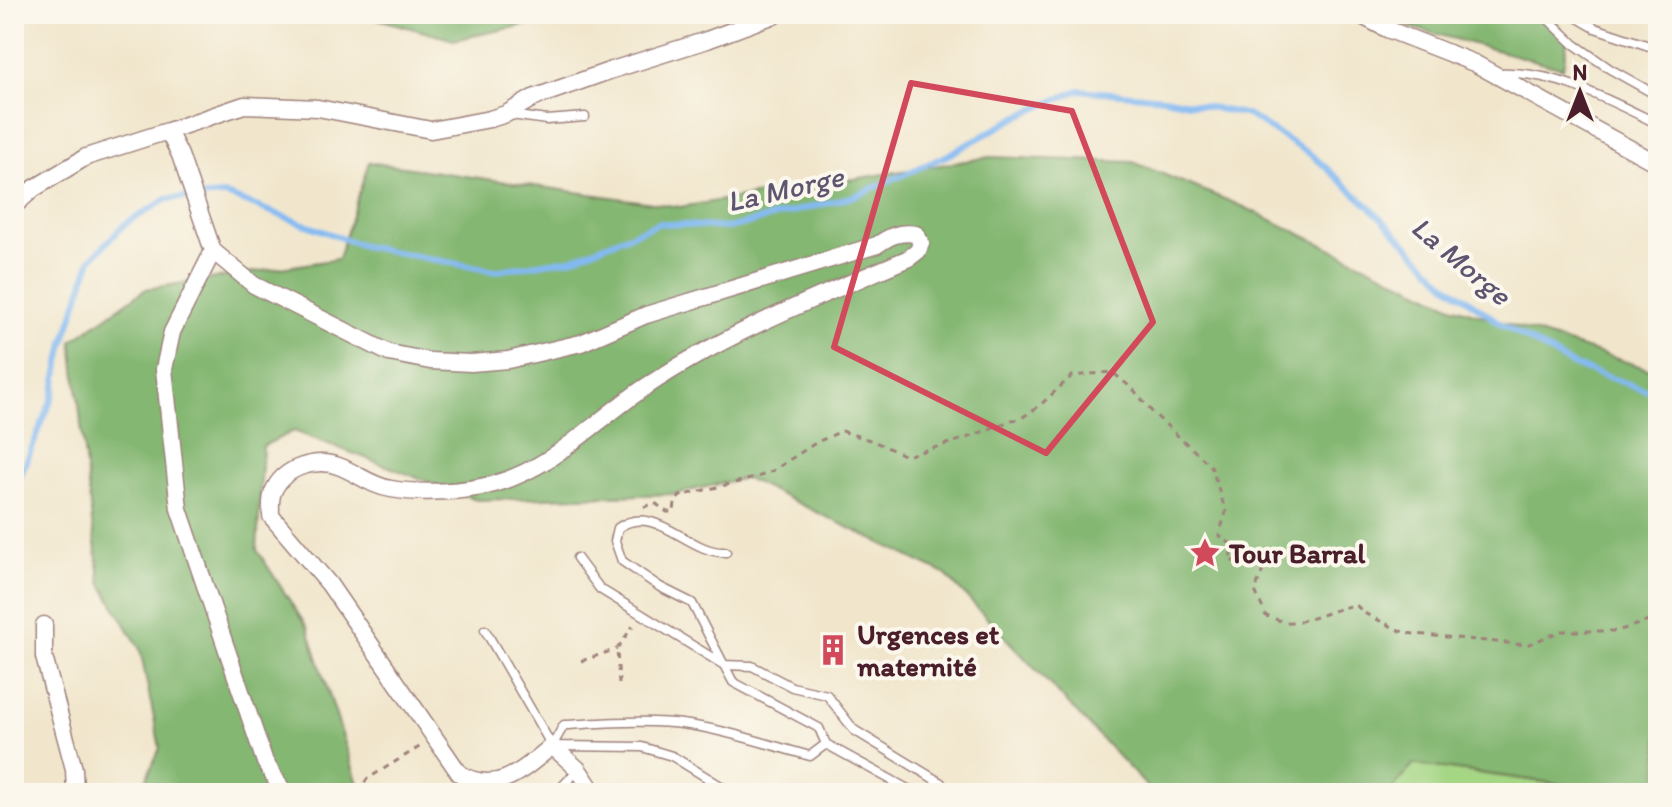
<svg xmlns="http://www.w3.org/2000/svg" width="1672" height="807" viewBox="0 0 1672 807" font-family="Itim,sans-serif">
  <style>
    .green { fill: #a5d684; stroke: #787a58; stroke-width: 2 }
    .forest { fill: #84b772; stroke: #676b4e; stroke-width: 2 }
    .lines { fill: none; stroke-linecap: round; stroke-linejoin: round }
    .stream { stroke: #83b9f2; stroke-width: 6 }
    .lane-casing { stroke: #9e827c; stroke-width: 11 }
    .street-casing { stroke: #9e827c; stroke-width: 19 }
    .path { stroke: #9e827c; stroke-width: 3; stroke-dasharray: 6 6; stroke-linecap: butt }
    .lane { stroke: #fff; stroke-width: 8 }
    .street { stroke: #fff; stroke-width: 16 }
    .marked { fill: none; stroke: #d1495b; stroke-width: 6; stroke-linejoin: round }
    .labels { text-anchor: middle; stroke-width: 8; stroke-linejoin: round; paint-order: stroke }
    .poi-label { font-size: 28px; font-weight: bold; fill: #4a1f2b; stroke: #fbf7ec; text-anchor: start }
    .water-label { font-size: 30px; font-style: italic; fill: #5e5571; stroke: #fbf7ec }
  </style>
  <rect width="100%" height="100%" fill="#fbf7ec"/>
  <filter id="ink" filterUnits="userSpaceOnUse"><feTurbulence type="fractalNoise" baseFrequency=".0125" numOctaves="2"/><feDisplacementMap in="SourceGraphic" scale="16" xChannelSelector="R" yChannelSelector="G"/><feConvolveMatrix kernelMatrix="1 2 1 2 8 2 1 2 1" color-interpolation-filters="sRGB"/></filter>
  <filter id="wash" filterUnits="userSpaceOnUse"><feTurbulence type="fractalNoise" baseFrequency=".006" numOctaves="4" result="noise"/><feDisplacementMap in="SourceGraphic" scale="32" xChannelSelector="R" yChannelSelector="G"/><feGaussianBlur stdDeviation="1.8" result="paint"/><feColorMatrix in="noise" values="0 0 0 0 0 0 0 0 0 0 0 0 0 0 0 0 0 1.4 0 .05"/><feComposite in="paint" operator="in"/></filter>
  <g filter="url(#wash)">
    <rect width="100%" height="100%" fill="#f1e6cc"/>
    <path class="green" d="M1413 764 1626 793H1389Z"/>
    <path class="forest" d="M360 14H577L454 40Z
      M1373 14H1553L1567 42 1563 68 1391 22Z
      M990 157 1133 162 1244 207 1452 306 1658 372V793H1626L1413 764 1389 793H1153L945 574 746 478 675 494 477 500 294 431 263 446 257 550 308 629 361 793H140L160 748 140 649 101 583 92 523 72 341 146 289 338 259 369 162 680 207Z"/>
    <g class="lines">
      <path class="stream" d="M14 492 53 396 64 343 91 259 125 224 167 199 226 195 363 246 494 271 571 259 659 223 728 228 855 196 946 156 1019 116 1079 90 1164 98 1248 115 1313 156 1370 207 1445 283 1501 324 1572 365 1658 394"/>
    </g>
  </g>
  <g filter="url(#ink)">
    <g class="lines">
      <defs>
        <path id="lane" d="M1547 14 1546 17 1574 44 1610 69 1658 96
          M1571 14 1595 28 1655 48
          M1498 73C1554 70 1609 100 1658 124
          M511 115 547 120 585 117
          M577 558 600 589 724 665 692 603 660 587 622 561 615 541 618 528C654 501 690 555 726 552
          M485 630 552 746
          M724 665 752 666 792 687 827 695 854 730 941 783
          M826 744 915 793
          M552 746 564 725C605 723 647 719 689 725 730 731 769 745 810 756L826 744 819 728 733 682 724 665
          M557 746 642 747 672 756 732 793
          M556 793 578 770"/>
        <path id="street" d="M1358 14 1387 29 1474 63 1658 164
          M168 131 180 155 213 251
          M14 206 33 189 86 157 168 131 244 105 318 108 431 130 490 119 506 114 533 98 609 71 707 40 777 14
          M44 625V657L74 769 75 793
          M284 793 265 762 179 509 164 369 172 332 213 251 254 285 389 353 430 361 471 363 508 360 581 343 646 315 877 245C890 236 900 231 916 234L921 243 918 251 909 258C820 296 728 332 647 386 595 420 555 467 494 484 465 492 420 494 391 489 372 486 358 474 341 467 317 457 283 467 273 492 270 499 271 508 271 516L329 584 459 773C496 797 524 769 552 746L578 769 594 793"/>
      </defs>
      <use href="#lane" class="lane-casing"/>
      <use href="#street" class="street-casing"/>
      <path class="path" d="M644 507 655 503 667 512H674L675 502 680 496 755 478 771 472 817 442 842 431 873 441 906 456 964 439 1012 420 1020 419 1038 407 1072 376 1112 372 1133 389 1153 413 1211 466 1226 512 1219 535 1232 545 1230 561H1240L1250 556 1267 559 1255 591 1266 616C1274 618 1283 623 1291 622 1314 621 1334 608 1356 605L1364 613 1405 633 1527 645 1561 631H1617L1658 618
        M581 661 617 649
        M619 684 617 649 633 626
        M358 793 367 779 421 746"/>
      <use href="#lane" class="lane"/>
      <use href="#street" class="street"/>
    </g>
  </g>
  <path class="marked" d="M911 83 1072 111 1153 322 1046 453 834 347Z"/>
  <defs>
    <symbol id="sight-bare" viewBox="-9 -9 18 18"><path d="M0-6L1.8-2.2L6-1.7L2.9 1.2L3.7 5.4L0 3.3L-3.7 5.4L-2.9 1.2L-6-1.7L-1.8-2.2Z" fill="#d1495b" stroke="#fbf7ec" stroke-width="2.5" paint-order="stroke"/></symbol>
    <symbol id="building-bare" viewBox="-9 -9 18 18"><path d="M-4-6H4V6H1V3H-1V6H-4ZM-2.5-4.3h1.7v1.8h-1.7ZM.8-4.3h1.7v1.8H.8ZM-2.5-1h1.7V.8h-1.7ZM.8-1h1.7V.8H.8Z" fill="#d1495b" stroke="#fbf7ec" stroke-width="2.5" paint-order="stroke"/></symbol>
  </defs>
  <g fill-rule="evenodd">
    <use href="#sight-bare" x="1183" y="531" width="44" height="44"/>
    <use href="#building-bare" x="811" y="628" width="44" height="44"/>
  </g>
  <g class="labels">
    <g class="poi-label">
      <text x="1229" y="563">Tour Barral</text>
      <text x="857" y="644">Urgences et<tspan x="857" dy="32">maternité</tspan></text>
    </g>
    <g class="water-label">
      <text transform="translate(785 189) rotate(-13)" y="10">La Morge</text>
      <text transform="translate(1461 261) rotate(40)" y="10">La Morge</text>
    </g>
  </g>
  <rect width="1672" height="807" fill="none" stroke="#fbf7ec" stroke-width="48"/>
  <g transform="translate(1580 92)" stroke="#fbf7ec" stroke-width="6" paint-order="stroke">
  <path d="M0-6L14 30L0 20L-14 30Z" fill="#4a1f2b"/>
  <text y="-12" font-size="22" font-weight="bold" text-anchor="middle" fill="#4a1f2b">N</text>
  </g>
</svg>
